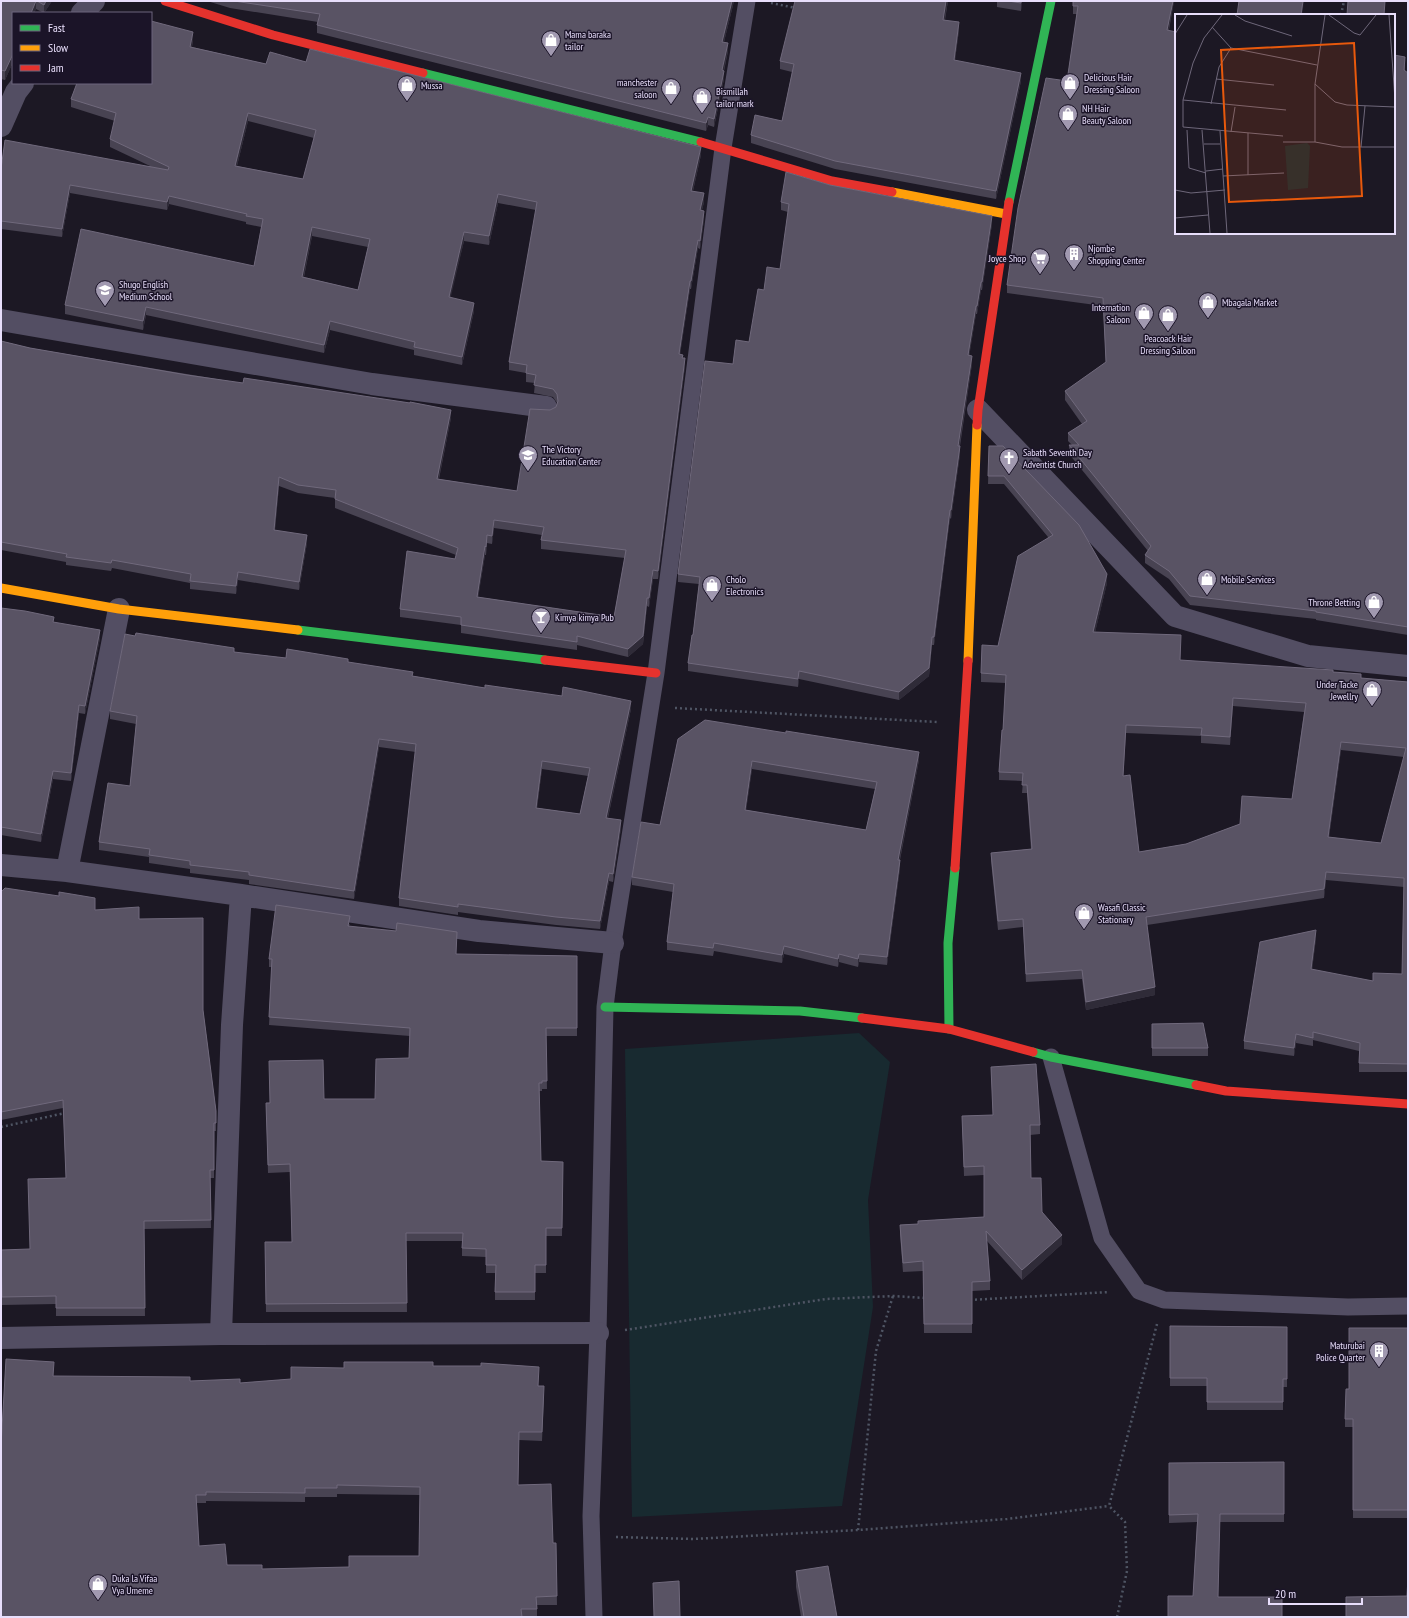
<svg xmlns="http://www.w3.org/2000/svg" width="1409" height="1618" viewBox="0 0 1409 1618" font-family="'PT Sans Narrow',sans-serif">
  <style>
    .green { fill: #182a30 }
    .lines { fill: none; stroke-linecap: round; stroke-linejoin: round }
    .path { stroke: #4f5564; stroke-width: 2.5; stroke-dasharray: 2 3; stroke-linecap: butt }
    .lane { stroke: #534e63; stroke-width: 17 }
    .street { stroke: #534e63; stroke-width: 22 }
    .fast { stroke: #30b455; stroke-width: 9 }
    .slow { stroke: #ff9f0a; stroke-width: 9 }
    .jam { stroke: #e5322d; stroke-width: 9 }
    .wall { fill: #484352; fill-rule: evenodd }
    .shaded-wall { fill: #2f2b38 }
    .building { fill: #595364; stroke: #70697c; fill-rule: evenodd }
    .labels { text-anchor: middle; stroke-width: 3; stroke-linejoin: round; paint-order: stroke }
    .poi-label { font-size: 10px; fill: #e8defb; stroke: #1b1428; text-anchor: start }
    .inset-road { fill: none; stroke: #6e677a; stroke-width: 1 }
    .view { fill: #e8590c; fill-opacity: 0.15; stroke: #e8590c; stroke-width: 2 }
    .inset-edge { fill: none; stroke: #e8defb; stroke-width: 2 }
  </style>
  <rect width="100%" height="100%" fill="#1c1824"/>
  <path class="green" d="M859 1033 890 1062 868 1200 873 1307 842 1506 632 1517 625 1049Z"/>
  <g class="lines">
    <path class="path" d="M771 3 796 8
      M1341 15 1344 1
      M675 708 937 722
      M1 1127 65 1113
      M970 1300 1109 1292
      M625 1330 826 1299 893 1296 925 1298
      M858 1530 876 1351 893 1296
      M616 1537 693 1539 858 1530 1007 1519 1109 1506
      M1117 1617 1127 1571 1125 1522 1109 1506 1157 1324"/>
    <path class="lane" d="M1051 1057 1102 1238 1139 1291 1164 1300 1348 1307 1408 1306
      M594 1617 591 1516 598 1333 605 1007 613 943 656 673 723 148 747 1"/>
    <path class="street" d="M82 13 94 1
      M1 126 16 92 23 83
      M1 320 372 384 546 407
      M978 410 1175 616 1308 656 1408 666
      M1 865 67 871 241 895 479 931 613 943
      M67 871 119 609
      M221 1334 232 1025 241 895
      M1 1338 221 1334 598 1333"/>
    <path class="fast" d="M423 73 701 142
      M1009 202 1051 1
      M298 630 545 660
      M605 1007 800 1011 862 1018
      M949 1029 948 943 955 868
      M1033 1052 1051 1057 1196 1085"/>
    <path class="slow" d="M892 192 1006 214
      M1 588 119 609 298 630
      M968 661 977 425"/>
    <path class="jam" d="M165 1 273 35 423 73
      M701 142 832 181 892 192
      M977 425 978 410 1009 202
      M545 660 656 673
      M955 868 968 661
      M862 1018 949 1029 1033 1052
      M1196 1085 1226 1091 1408 1104"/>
  </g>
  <path class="wall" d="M1 1H52L44 13 36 9 34 13H13V62L5 80 1 79Z
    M207 1H734L724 42 728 51 724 71V79L714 127 708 125 706 131 317 33V25L318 22 230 8Z
    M948 1 945 20 959 30 955 60 1021 81 996 199 835 169 751 143V135L782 121 792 72 780 69V61Z
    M997 1H1022L1021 11 997 7Z
    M1174 1 1169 30 1176 233 1394 55 1405 65V71L1408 73V635L1316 620V619L1190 605 1169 579 1145 563V555L1148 551 1069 454V445H1072L1068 441V433L1082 424 1065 400V391L1106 362 1103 306 1007 293V285L1067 81 1077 14H1073V6Z
    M193 40 192 47 266 64 306 62 701 155 693 191 704 202 702 210 704 219 700 249 698 248 691 289H690L680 354 683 358 685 366 658 579H653L649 607 647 606 643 644 628 657 577 645V650L461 633V625L400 617V609L455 559 456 555 335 508V498L298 493 279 486 275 530 307 543 299 590 238 580 236 594 190 589V583L112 568 111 571 66 565V562L1 550V341L30 348 451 418 439 479 517 491 550 410 556 407 557 403 553 397 534 393 535 383 526 382V373L509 370V362L536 210 498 203 489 245 464 241 450 297 474 311 462 365 414 355V350L330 330 324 353 146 315 143 330 65 314V305L254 266 261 227 246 224V222L169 204 167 210 70 193 62 237 1 229V169L150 166 110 147V139L115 121 71 107V99ZM248 121 314 138 303 179 237 166ZM312 236 368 247 358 290 304 277ZM494 528 542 535 541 540V549L625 558 614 617 478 597 485 555H486L487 543 492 544Z
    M830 185 992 224 982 290H981L977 314H976L969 356 972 364 960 446V454L951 519 950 518 934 645H932L929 676 899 700 799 679 798 687 688 671V663L693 635 699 584 678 582V574L733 364 749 342 764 290 780 269 788 212 781 210V202Z
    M989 446 1107 583 1095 632 1181 644 1180 660 1333 672 1361 678 1408 682V1072H1359V1051L1313 1040V1046L1296 1043 1294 1056 1244 1049V1041L1316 938 1312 970 1373 981 1402 974 1404 887 1326 880 1324 898 1147 925 1155 995 1086 1010 1082 979 1026 982 1023 927 998 930 991 861V853L1031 849 1027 793H1022L1023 781 999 780V772L1003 730 1006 683 981 682V673L998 646 1048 537 1004 484H988ZM1233 706 1304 712 1292 799 1240 824 1186 844 1139 852 1123 776 1126 733 1201 736V743L1230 745ZM1341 750 1404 757 1381 843 1329 837Z
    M1 608 54 623 100 638 85 714 79 713 71 781 53 779 41 842 1 835Z
    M234 652 286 658 348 662 413 676 485 688 631 709 608 818 621 828 613 882 609 881 600 929 556 925 458 912V915L399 906V898L416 752 379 747 354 899 249 884V880L190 873V869L149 863V857L99 850V842L130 786 136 724 110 719V711ZM542 769 588 776 580 814 537 808Z
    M678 739 919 760 900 860V868L887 965 859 962 858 967 839 962 838 967 784 954 782 963 714 951 713 956 667 950V942L673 892 632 885V877L660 825ZM752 769 875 789 866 830 746 810Z
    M1 892 95 910 139 919 203 1010 216 1111V1131H214V1178H210L211 1228 144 1229 145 1316H56V1304L2 1305 1 1269 30 1249 66 1178 63 1108 1 1120Z
    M350 924 349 926 457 954 577 956V1036H546L547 1089H542V1091H539L541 1161 563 1162 562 1236H546V1273H535V1300H495V1273H486V1257L462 1256V1241H406L407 1312H266L265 1242H292L290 1172 268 1173 266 1103 324 1099H375L409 1058 410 1036 269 1025 272 967H269V959Z
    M1152 1024 1208 1048V1056H1152Z
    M991 1067 1040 1125V1134L1030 1135 1031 1178 1042 1212 1062 1244 1022 1280 987 1241 990 1281V1290L972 1291V1333H924L923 1271 903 1272 900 1235V1225L918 1224V1221L984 1217V1175L964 1176 962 1116 993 1115Z
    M1170 1326 1287 1327V1387H1283V1410H1207V1386H1170Z
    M1408 1328V1518H1353V1427H1345V1419L1349 1389Z
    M433 1366 538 1386 544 1395 542 1441 519 1440 518 1485 553 1543H556L557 1605H537V1617H1L54 1370 53 1376 240 1383 291 1379 344 1368ZM337 1494 420 1495 419 1556 349 1567 262 1569 227 1565 199 1546 197 1503H206V1501L305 1502V1497H337Z
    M1284 1462V1522H1220L1193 1596 1197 1522 1169 1523V1463Z
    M796 1571 837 1617H801L796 1587Z"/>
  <path class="shaded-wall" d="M36 1V9L34 13H31Z
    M46 1H52L44 13V5Z
    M732 1H734L722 50V42Z
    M946 1H948L943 28V20Z
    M1021 1H1022L1021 11Z
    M1173 1H1174L1167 38V30Z
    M1303 1H1304L1302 15H1301Z
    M959 22V30L954 68V60Z
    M193 32V40L190 55V47Z
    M728 43V51L722 78V70Z
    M13 54V62L5 80V71Z
    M724 71V79L714 127V119Z
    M1021 73V81L996 199V191Z
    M248 113V121L235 174V166Z
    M708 117V125L706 131V123Z
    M701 147V155L691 199V191Z
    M70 185V193L62 237V229Z
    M704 193V202L700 218V210Z
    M498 194V203L489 245V236Z
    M169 196V204L167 210V202Z
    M704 211V219L700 249V241Z
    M992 216V224L982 290V282Z
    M312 227V236L302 285V277Z
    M464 232V241L449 305V297Z
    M698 240V248L691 289V281Z
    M690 281V289L679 362V354Z
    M981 282V290L977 314V306Z
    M474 303V311L462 365V357Z
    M976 306V314L968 364V355Z
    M146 307V315L143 330V321Z
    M330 321V330L324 353V345Z
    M972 356V364L958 454V446Z
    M685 358V366L658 579V571Z
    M451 410V418L437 487V479Z
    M960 446V454L951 519V510Z
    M279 477V486L274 538V530Z
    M950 510V518L934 645V637Z
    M494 520V528L492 544V536Z
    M307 535V543L299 590V582Z
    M487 535V543L486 555V547Z
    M485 546V555L477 605V597Z
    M653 570V579L649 607V598Z
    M238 572V580L236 594V586Z
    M1107 574V583L1093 641V632Z
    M647 598V606L643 644 628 657V649Z
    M100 630V638L85 714V706Z
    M932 637V645L929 676 899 700V692Z
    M799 671V679L798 687V679Z
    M1233 698V706L1230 745V737Z
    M631 701V709L606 826V818Z
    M79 705V713L71 781V773Z
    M1126 725V733L1123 784V776Z
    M379 739V747L354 899V891Z
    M1341 742V750L1328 845V837Z
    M919 752V760L898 868V860Z
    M542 761V769L536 816V808Z
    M752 761V769L745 818V810Z
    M53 771V779L41 842V834Z
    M621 820V828L613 882V874Z
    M900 860V868L887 965V957Z
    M1326 872V880L1324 898V889Z
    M609 873V881L600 929V921Z
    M1316 930V938L1311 978V969Z
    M784 946V954L782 963V955Z
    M839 954V962L838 967V959Z
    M859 954V962L858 967V959Z
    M1155 987V995L1086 1010V1002Z
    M1296 1034V1043L1294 1056V1048Z
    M1062 1235V1244L1022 1280V1270Z"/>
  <path class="building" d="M1 1H36L31 13H13V54L5 71 1 70Z
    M37 1H46L44 5Z
    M234 1H732L722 42 728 43 722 70 724 71 714 119 708 117 706 123 317 25 320 14Z
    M795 1H946L943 20 959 22 954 60 1021 73 996 191 835 161 751 135 755 115 782 121 794 64 780 61Z
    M1008 1H1021V3Z
    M1073 1H1173L1167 30 1176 32V233H1394V55L1405 57 1404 70 1408 73V627L1316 612V611L1190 596 1169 571 1145 555 1151 546 1069 445H1079L1068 433 1087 421 1065 391 1106 362 1103 298 1007 285 1018 208 1046 78 1067 81 1078 6H1073Z
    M1239 1H1303L1301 15H1237Z
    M1348 1H1385L1384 15H1347Z
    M151 21 193 32 190 47 266 64 270 52 306 62 310 49 701 147 691 191 704 193 700 210 704 211 700 241 698 240 691 281H690L679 354 683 355 682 358H685L658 571 653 570 649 598H647L643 636 628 649 577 636V642L461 625V617L400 609 407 551 455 559 458 548 335 499 336 490 298 485 279 477 274 530 307 535 299 582 238 572 236 586 190 581 191 574 112 560 111 563 66 557 67 554 1 542V341L30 348 187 375 243 383 244 378 410 403V402L451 410 437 479 517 491 530 409 550 410 556 407 558 401 557 394 553 389 534 385 536 375 526 373 527 365 509 362 537 202 498 194 489 236 464 232 449 297 474 303 462 357 414 347 415 342 330 321 324 345 146 307 143 321 65 305 81 229 254 266 263 219 246 216 247 214 169 196 167 202 70 185 62 229 1 221V169L5 140 168 170 169 167 110 139 116 113 71 99 77 83H151ZM248 113 316 130 303 179 235 166ZM312 227 370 239 358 290 302 277ZM494 520 544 527 541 540 626 550 614 617 477 597 485 546 486 547 487 535 492 536Z
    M786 172 830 185 992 216 982 282H981L977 306H976L968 355 972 356 958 446H960L951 510H950L934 637H932L929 668 899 692 799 671 798 679 688 663 692 635H693L700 577 678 574 705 361 733 364 736 340 749 342 758 289 764 290 767 267 780 269 789 204 781 202Z
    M989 446H1003L1079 525 1107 574 1093 632 1181 635 1180 660 1333 670V672L1361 674V678L1408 682V1064L1359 1063 1360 1043 1313 1032V1038L1296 1034 1294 1048 1244 1041 1260 942 1316 930 1311 969 1373 981V973L1402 974 1404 878 1326 872 1324 889 1146 917 1155 987 1086 1002 1082 970 1026 974 1023 919 998 921 991 853 1032 849 1027 785H1022L1023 773 999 772 1002 730H1003L1006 675 981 673 982 645 998 646 1018 556 1053 535 1004 476H988ZM1233 698 1306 703 1292 799 1242 796 1240 824 1186 844 1139 852 1130 775 1123 776 1126 725 1202 728 1201 735 1230 737ZM1341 742 1406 748 1381 843 1328 837Z
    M1 608 25 611 54 617 53 622 100 630 85 706 79 705 71 773 53 771 41 834 1 827Z
    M136 633 234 648V652L286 658 287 649 348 659V662L413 672 412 676 485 688V685L562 696 563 687 631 701 606 818 621 820 613 874 609 873 600 921 556 917 458 904V907L399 898 416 744 379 739 354 891 249 875V872L190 865V861L149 855 150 849 99 842 108 783 130 786 137 716 110 711 125 634 135 636ZM542 761 590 768 580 814 536 808Z
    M705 720 786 733V731L919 752 898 860H900L887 957 859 954 858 959 839 954 838 959 784 946 782 955 714 943 713 948 667 942 674 884 632 877 641 822 660 825 678 739ZM752 761 877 782 866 830 745 810Z
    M5 888 59 896V892L95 898V910L139 907V919L203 918V1010L216 1111V1123H214V1170H210L211 1220 144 1221 145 1308H56V1296L2 1297 1 1250 30 1249 28 1179 66 1178 63 1100 1 1112V892Z
    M276 905 350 916 348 926 396 931 397 923 457 932 456 954 577 956V1028H546L547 1081H542V1083H539L541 1161 563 1162 562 1228H546V1265H535V1292H495L496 1265H486V1249L462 1248 463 1233H406L407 1303 266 1304 265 1242H292L290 1164 268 1165 266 1103H270L269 1061 323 1060 324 1099H375L376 1059 409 1058 410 1028 269 1017 272 959H269Z
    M1203 1023 1208 1048H1152V1024Z
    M1036 1064 1040 1125H1030L1031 1178H1041L1042 1212 1062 1235 1022 1270 986 1231 990 1281 972 1282V1324H924L923 1261 903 1263 900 1225 918 1224V1221L984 1217V1166L964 1167 962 1116 993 1115 991 1067Z
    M1170 1326 1287 1327V1379H1283V1402H1207V1378H1170Z
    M1349 1328H1408V1510H1353V1419H1345L1346 1389H1349Z
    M6 1359 54 1362 53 1376 190 1377V1381L240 1379V1383L291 1379V1367L344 1368V1362H433V1366H481V1363L539 1367 538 1386H544L542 1432H519L518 1485 551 1484 553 1543H556L557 1596 536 1597 537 1609H521L522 1617H1V1446ZM337 1485 420 1487 419 1556H349V1567L262 1569V1565H227L225 1544 199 1546 196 1495H206V1492L305 1493V1488H337Z
    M1284 1462V1514H1220L1218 1597H1282V1617H1168V1596H1193L1198 1514 1169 1515V1463Z
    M828 1566 837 1617H804L796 1571Z
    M1408 1577V1617H1346V1597L1407 1596Z
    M679 1581 680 1617H654L653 1583Z"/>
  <defs>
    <symbol id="shop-pin" viewBox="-11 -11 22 30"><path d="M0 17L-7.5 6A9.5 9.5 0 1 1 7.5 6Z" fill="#a199b0" stroke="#1b1428"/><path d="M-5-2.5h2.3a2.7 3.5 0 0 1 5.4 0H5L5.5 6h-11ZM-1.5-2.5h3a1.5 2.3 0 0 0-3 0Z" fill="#fff"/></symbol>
    <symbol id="building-pin" viewBox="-11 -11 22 30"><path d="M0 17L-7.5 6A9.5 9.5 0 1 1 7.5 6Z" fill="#a199b0" stroke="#1b1428"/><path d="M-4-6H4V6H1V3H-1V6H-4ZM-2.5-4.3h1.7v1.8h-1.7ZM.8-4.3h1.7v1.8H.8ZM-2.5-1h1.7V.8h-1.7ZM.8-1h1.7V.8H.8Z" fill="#fff"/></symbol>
    <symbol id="supermarket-pin" viewBox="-11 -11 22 30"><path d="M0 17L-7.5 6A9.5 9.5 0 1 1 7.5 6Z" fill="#a199b0" stroke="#1b1428"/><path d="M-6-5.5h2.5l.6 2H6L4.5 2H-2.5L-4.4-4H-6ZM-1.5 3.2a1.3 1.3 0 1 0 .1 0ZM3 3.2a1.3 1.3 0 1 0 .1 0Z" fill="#fff"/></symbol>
    <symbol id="school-pin" viewBox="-11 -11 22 30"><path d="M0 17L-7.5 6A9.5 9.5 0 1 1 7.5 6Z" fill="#a199b0" stroke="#1b1428"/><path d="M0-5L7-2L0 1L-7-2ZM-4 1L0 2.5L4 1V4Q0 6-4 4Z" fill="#fff"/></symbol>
    <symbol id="church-pin" viewBox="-11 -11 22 30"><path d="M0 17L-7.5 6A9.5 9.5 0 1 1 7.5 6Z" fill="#a199b0" stroke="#1b1428"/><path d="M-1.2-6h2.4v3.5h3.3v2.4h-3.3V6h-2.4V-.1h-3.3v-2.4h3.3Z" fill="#fff"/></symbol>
    <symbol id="bar-pin" viewBox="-11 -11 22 30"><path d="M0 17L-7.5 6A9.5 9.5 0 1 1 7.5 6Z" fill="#a199b0" stroke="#1b1428"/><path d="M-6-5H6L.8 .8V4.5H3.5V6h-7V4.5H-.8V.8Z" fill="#fff"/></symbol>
  </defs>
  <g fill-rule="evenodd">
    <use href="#shop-pin" x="540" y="29" width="22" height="30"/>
    <use href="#shop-pin" x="1059" y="72" width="22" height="30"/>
    <use href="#shop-pin" x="396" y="74" width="22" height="30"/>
    <use href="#shop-pin" x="660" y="77" width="22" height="30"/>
    <use href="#shop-pin" x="691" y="86" width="22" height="30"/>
    <use href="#shop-pin" x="1057" y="103" width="22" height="30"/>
    <use href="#building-pin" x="1063" y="243" width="22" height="30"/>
    <use href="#supermarket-pin" x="1029" y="247" width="22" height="30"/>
    <use href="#school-pin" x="94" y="279" width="22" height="30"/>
    <use href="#shop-pin" x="1197" y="291" width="22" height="30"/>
    <use href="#shop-pin" x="1133" y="302" width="22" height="30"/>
    <use href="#shop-pin" x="1157" y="304" width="22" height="30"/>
    <use href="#school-pin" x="517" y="444" width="22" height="30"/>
    <use href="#church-pin" x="998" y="447" width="22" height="30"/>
    <use href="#shop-pin" x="1196" y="568" width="22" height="30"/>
    <use href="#shop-pin" x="701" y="574" width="22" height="30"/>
    <use href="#shop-pin" x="1363" y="591" width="22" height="30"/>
    <use href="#bar-pin" x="530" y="606" width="22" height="30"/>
    <use href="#shop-pin" x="1361" y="679" width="22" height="30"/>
    <use href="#shop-pin" x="1073" y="902" width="22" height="30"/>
    <use href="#building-pin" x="1368" y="1340" width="22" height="30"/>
    <use href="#shop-pin" x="87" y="1573" width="22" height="30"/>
  </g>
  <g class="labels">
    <g class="poi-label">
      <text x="565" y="38">Mama baraka<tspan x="565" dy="12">tailor</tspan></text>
      <text x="1084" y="81">Delicious Hair<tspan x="1084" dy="12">Dressing Saloon</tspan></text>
      <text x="657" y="86" text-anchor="end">manchester<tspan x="657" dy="12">saloon</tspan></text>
      <text x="421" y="89">Mussa</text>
      <text x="716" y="95">Bismillah<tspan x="716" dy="12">tailor mark</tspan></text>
      <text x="1082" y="112">NH Hair<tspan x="1082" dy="12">Beauty Saloon</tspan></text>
      <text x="1088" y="252">Njombe<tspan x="1088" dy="12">Shopping Center</tspan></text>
      <text x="1026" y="262" text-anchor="end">Joyce Shop</text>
      <text x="119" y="288">Shugo English<tspan x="119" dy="12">Medium School</tspan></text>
      <text x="1222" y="306">Mbagala Market</text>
      <text x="1130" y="311" text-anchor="end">Internation<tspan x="1130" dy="12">Saloon</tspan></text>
      <text x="1168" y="342" text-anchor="middle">Peacoack Hair<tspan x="1168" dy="12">Dressing Saloon</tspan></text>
      <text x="542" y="453">The Victory<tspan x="542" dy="12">Education Center</tspan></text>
      <text x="1023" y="456">Sabath Seventh Day<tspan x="1023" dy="12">Adventist Church</tspan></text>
      <text x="726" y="583">Cholo<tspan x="726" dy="12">Electronics</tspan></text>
      <text x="1221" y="583">Mobile Services</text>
      <text x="1360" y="606" text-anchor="end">Throne Betting</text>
      <text x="555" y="621">Kimya kimya Pub</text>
      <text x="1358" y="688" text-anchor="end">Under Tacke<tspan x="1358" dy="12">Jewellry</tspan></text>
      <text x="1098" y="911">Wasafi Classic<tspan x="1098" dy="12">Stationary</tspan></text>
      <text x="1365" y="1349" text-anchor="end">Maturubai<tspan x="1365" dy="12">Police Quarter</tspan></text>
      <text x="112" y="1582">Duka la Vifaa<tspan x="112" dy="12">Vya Umeme</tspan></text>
    </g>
  </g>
  <g transform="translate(1175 14)">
    <rect width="220" height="220" fill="#1c1824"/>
    <path d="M132 129 135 132 133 174 113 176 110 132Z" fill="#182a30"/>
    <path class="inset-road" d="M47 1 29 24 18 49 8 86V113L108 122M60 1 70 7 117 22M154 1 179 19 185 21 201 1M214 1 220 86M37 13 56 34 142 51M0 20 12 1M41 65 99 71M140 70 160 88 172 91 220 93M8 86 111 96M36 90 44 53 56 34M12 116 14 154 31 159M27 116 35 219M45 117 52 219M56 118 60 93M73 119V161M108 128H140L167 133H219M140 128V70L150 1M29 130H45M186 133 190 92M31 157 48 155M48 162 109 159M0 176 16 179 50 176M0 204 33 201"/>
    <path class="view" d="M179 29 187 182 54 188 46 36Z"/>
    <rect width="220" height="220" class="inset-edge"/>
  </g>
  <rect width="1409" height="1618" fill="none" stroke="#e8defb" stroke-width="4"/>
  <rect x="12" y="12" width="140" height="72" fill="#1b1428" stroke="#6d657c"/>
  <rect x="20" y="25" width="20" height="6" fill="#30b455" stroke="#6d657c"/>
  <text x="48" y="32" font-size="12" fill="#e8defb">Fast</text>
  <rect x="20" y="45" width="20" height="6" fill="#ff9f0a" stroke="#6d657c"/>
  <text x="48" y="52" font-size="12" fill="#e8defb">Slow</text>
  <rect x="20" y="65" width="20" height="6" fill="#e5322d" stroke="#6d657c"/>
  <text x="48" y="72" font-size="12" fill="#e8defb">Jam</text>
  <path d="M1269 1598v6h93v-6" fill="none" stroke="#e8defb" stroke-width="2"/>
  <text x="1275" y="1598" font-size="12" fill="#e8defb" stroke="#1b1428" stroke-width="3" paint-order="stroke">20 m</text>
</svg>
